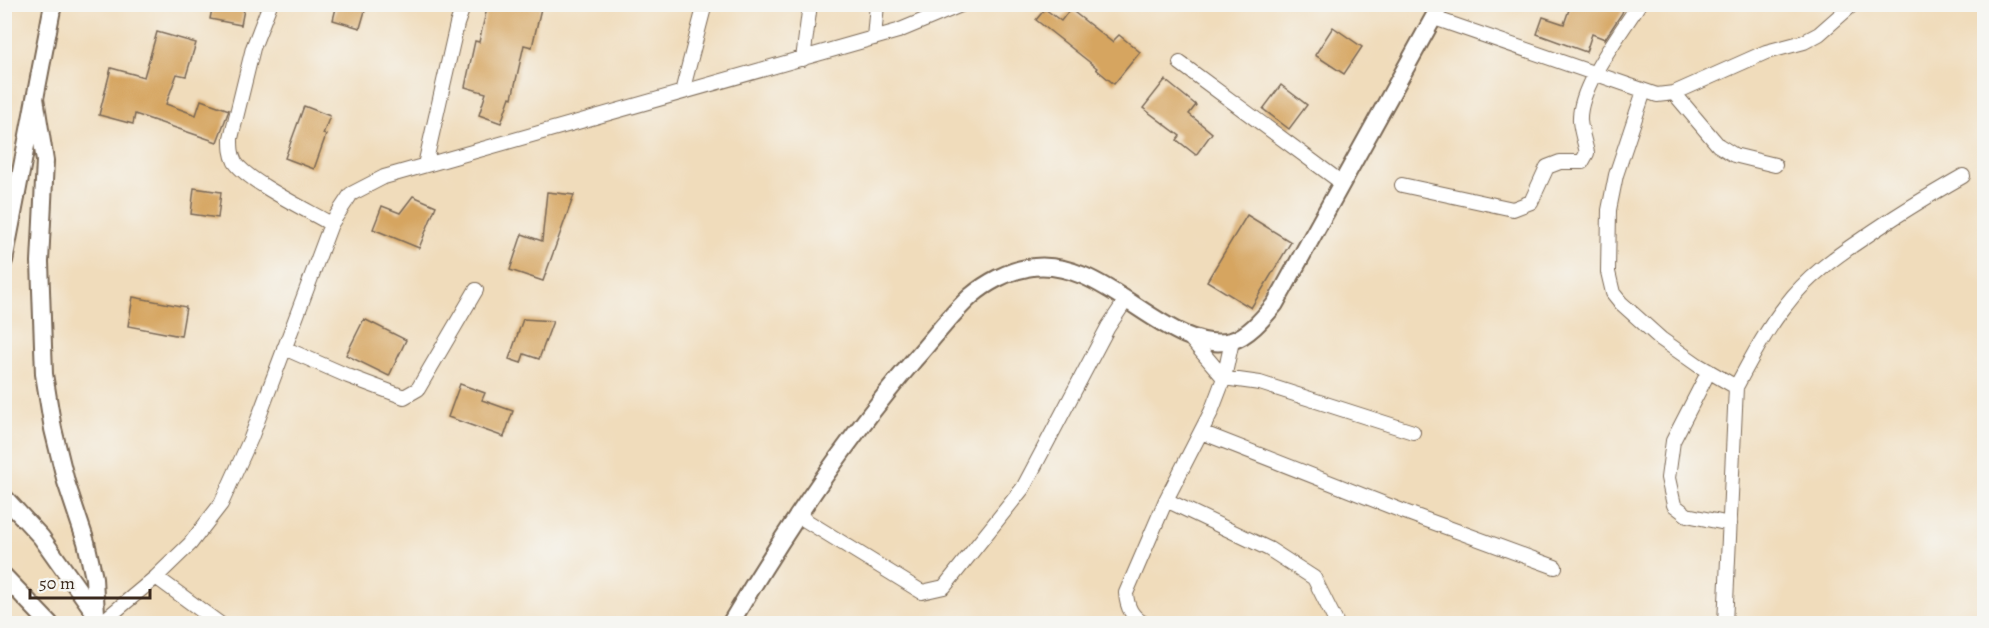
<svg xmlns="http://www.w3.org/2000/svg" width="1989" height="628" viewBox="0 0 1989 628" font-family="Alegreya,serif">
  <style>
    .building { fill: #d6a560 }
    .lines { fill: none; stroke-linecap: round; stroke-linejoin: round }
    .minor-casing { stroke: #7a6855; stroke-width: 16 }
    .tertiary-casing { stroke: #7a6855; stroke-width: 20 }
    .minor { stroke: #fff; stroke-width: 14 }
    .tertiary { stroke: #fff; stroke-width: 16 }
  </style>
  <rect width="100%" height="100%" fill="#f6f6f2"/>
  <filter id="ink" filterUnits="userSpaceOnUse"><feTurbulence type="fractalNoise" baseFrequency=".0167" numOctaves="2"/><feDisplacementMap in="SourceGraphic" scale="12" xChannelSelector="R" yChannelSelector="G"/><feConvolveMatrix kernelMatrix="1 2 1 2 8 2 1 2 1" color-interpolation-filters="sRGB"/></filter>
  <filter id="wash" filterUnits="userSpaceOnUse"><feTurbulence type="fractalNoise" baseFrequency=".008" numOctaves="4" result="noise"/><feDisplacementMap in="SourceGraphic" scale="24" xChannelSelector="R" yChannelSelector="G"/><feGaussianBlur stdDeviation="1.35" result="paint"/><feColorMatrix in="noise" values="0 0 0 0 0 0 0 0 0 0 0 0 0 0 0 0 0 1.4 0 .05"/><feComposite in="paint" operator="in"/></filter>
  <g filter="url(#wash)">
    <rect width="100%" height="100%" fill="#f0dcbb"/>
    <g id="blocks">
      <path class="building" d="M213 4H245L241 25 210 19Z
        M337 4H367L360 28 333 20Z
        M488 4H542L532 47 524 45 512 98 510 97 501 123 479 115 486 93 465 87 475 41 479 42Z
        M1571 4H1625L1622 13 1605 39 1592 34 1586 52 1537 34 1543 17 1564 24Z
        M1045 9 1061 21 1070 9 1112 42 1119 35 1140 52 1114 84 1096 69 1097 68 1036 20Z
        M1333 27 1362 47 1344 74 1315 55Z
        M157 32 196 43 186 76 177 74 166 104 196 115 201 100 229 110 217 142 135 114 133 124 99 115 111 68 144 77Z
        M1165 80 1196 105 1189 114 1212 133 1196 155 1177 140 1180 136 1143 108Z
        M1281 85 1307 105 1289 129 1263 109Z
        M304 106 330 116 323 134 326 135 314 169 285 158Z
        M194 188 221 192 218 218 191 214Z
        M547 192 574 195 543 281 510 270 522 234 542 241Z
        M413 196 436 206 419 248 373 229 382 206 400 213Z
        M1247 215 1291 242 1251 308 1207 281Z
        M133 297 186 307 181 336 128 326Z
        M364 319 406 340 389 376 346 355Z
        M523 319 553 321 539 359 524 354 521 363 509 359Z
        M460 384 485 393 482 400 513 411 504 437 448 417Z"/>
    </g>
  </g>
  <g filter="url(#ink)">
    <use href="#blocks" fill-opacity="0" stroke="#7a6855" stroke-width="1.5"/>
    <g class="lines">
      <defs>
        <path id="minor" d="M270 4 253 48 231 138C231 147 231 154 235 162 247 181 309 211 331 224
          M1434 18 1657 95 1674 93 1766 52 1804 42 1819 34 1853 4
          M874 38 877 4
          M803 59 810 4
          M1180 63 1342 183
          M1644 91 1616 175 1609 210 1608 272 1613 293 1621 303 1661 339 1698 365 1736 387
          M682 92 705 4
          M1674 93 1718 145 1734 155 1775 165
          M425 165 457 24 464 4
          M1402 185 1513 209 1531 202 1547 167 1560 162H1582L1587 153C1585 143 1581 132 1580 121 1578 87 1621 33 1639 4
          M1190 338 1224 378 1260 383 1413 432
          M284 348 348 376 404 397 418 389 476 290
          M1709 371 1673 441 1668 478 1674 505 1687 515 1730 524
          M1201 432 1405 512 1555 567
          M1166 500 1269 549 1314 578 1337 624
          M797 515 922 592 944 587 1023 488 1108 327 1126 300
          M156 577 220 624
          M101 623 156 577 190 544 221 504 251 438 331 224 351 194 384 177 898 31 963 4
          M1145 624C1132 617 1127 608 1126 593L1166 500 1211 412 1224 378 1232 341
          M1725 624 1736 387C1751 359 1766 330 1786 305 1806 278 1835 257 1862 239 1895 216 1928 196 1963 176"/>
        <path id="tertiary" d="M35 98 45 161 40 262 44 374 53 429 66 482 86 542 94 578 96 614
          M4 261 53 4
          M4 497 41 537 95 613
          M4 576 50 624
          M730 624C785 531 844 442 914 360 933 339 950 315 971 296 986 283 1008 271 1027 268 1104 253 1166 356 1231 341 1249 336 1264 317 1275 304L1441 4"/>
      </defs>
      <use href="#minor" class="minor-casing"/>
      <use href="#tertiary" class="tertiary-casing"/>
      <use href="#minor" class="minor"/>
      <use href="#tertiary" class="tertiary"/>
    </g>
  </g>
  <rect width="1989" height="628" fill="none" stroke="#f6f6f2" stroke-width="24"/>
  <path d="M30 589v9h120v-9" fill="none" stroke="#3b2a1e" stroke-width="3"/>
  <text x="39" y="589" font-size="18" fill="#3b2a1e" stroke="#f6f6f2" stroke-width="4.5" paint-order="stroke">50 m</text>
</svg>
